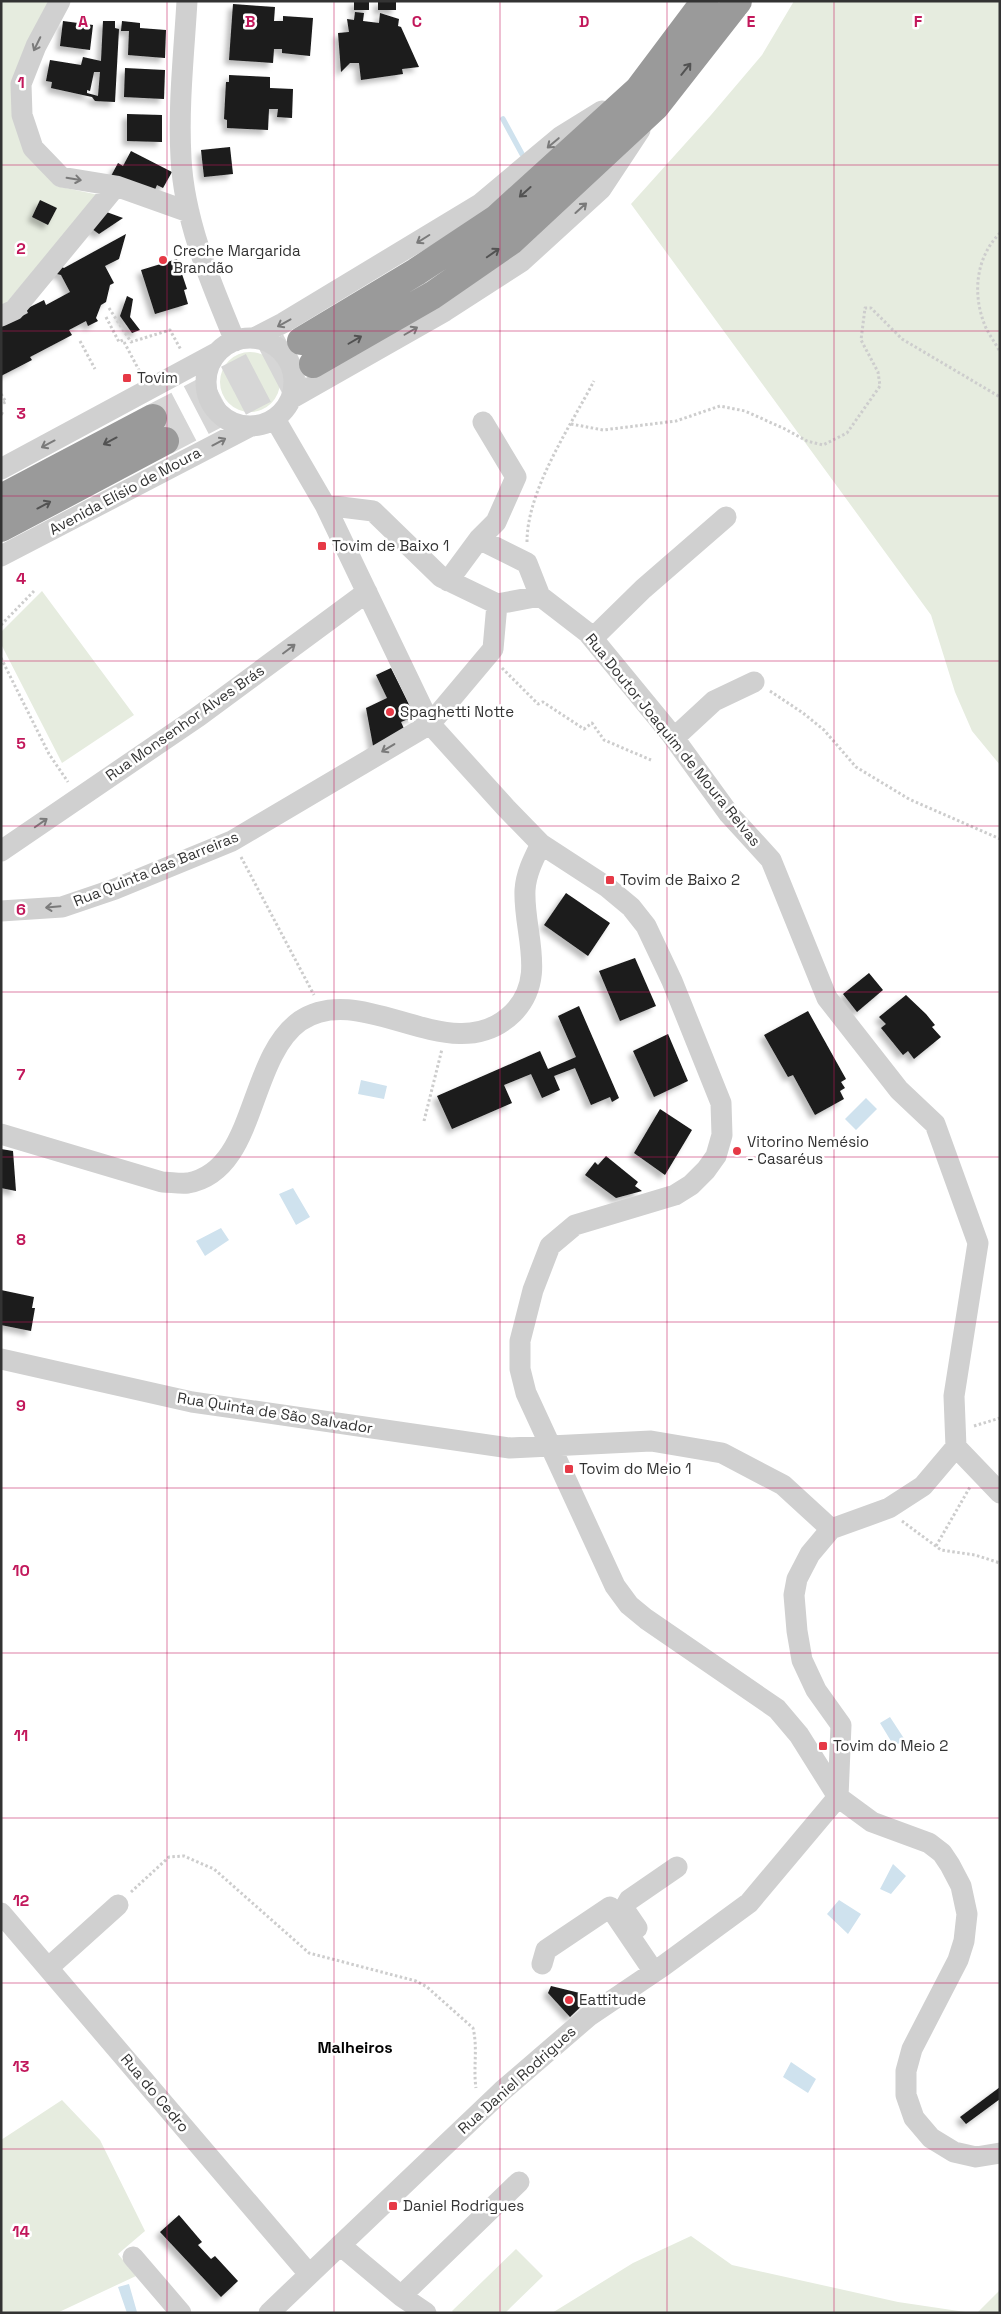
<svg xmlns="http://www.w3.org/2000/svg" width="1001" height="2314" viewBox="0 0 1001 2314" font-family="'Space Grotesk',sans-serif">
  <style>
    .green { fill: #e6ecdf }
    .water { fill: #cfe2ee }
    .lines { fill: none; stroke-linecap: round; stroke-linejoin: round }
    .stream { stroke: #cfe2ee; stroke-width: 5.5 }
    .building { fill: #1a1a1a; fill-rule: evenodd; filter: url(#shadow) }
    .highway-tunnel { stroke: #d6d6d6; stroke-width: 28; stroke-dasharray: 28 14; stroke-linecap: butt }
    .path { stroke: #cdcdcd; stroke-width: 3; stroke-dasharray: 2.5 2.5; stroke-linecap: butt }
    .minor { stroke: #d0d0d0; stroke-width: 21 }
    .highway { stroke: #9a9a9a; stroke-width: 28 }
    .oneway { stroke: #7a7a7a }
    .oneway2 { stroke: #525252 }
    .grid { fill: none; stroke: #c2185b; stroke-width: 1; stroke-opacity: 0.55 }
    .poi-dot { fill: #e63946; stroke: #fff; stroke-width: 2 }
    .labels { text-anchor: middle; stroke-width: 5; stroke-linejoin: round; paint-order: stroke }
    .poi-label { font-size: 15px; fill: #333; stroke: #fff; text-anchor: start }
    .street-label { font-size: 15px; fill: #333; stroke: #fff }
    .neighbourhood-label { font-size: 16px; font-weight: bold; fill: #000; stroke: #fff }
    .grid-label { font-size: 16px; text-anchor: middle; font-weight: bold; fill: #c2185b; stroke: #fff; stroke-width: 5; stroke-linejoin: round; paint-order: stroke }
  </style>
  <defs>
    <filter id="shadow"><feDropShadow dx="-4.5" dy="4.5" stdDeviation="2.5" flood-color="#0004"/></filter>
  </defs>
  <rect width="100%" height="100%" fill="#fff"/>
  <path class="green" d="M1 1H49L27 42 25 153 56 186 99 195 1 309Z
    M794 1H1000V765L972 731 955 692 931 615 631 204 711 115 762 55Z
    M220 382a30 30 0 1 1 60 0a30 30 0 1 1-60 0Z
    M42 591 134 715 62 763 1 644V632Z
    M62 2100 100 2140 145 2231 118 2254 136 2276 57 2313H1V2140Z
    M691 2236 732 2265 898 2302 972 2313H552L633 2263Z
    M516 2249 543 2276 505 2313H454L452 2311Z
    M1000 2290V2313H977Z"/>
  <path class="water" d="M361 1080 387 1086 384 1099 358 1094Z
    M866 1098 877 1109 856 1130 845 1119Z
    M293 1188 310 1217 296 1225 279 1194Z
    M221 1228 229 1240 205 1256 196 1241Z
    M890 1717 905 1740 894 1746 880 1723Z
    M893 1864 906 1876 891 1894 880 1889Z
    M839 1900 861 1914 848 1934 827 1914Z
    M791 2062 816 2079 808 2093 783 2077Z
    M129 2284 137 2312 127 2313 118 2287Z"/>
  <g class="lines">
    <path class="stream" d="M503 119 522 154"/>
  </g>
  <path class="building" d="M354 1H369V10H354Z
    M378 1H396V10H378Z
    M233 4 275 7 274 21H283V16L313 18 310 56 282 53V49H274L273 63 229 60Z
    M355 12 364 13 363 21 379 23 380 13 399 19 398 26 401 27 419 67 402 69 403 74 361 80 359 63H350L341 72 338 33 349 32 347 19 354 20Z
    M63 21 93 25 90 50 60 46Z
    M103 21H115V28L119 29 115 102 95 101 92 97 51 88 52 82 46 81 50 60 81 65 83 57 101 61ZM94 72H100L98 96 87 93V90L90 91Z
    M122 21 140 23V28L166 30 165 58 128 55 129 31H121Z
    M125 68 165 70 164 99 124 97Z
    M229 75 270 77V88L293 89 292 118 277 117 278 109H269L268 130 227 128V120L224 119 226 82H229Z
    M127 114 162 115V142L127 141Z
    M230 147 233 174 204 177 201 150Z
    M131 151 172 172 163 188 157 185 153 194 111 176 118 163 123 166Z
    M40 200 57 208 48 225 32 217Z
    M101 210 123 218 99 234 88 226Z
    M126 234 119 259 105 266 114 283 110 285 106 302 101 305 96 318 98 321 88 326 86 321 69 330 72 335 30 357 32 360 1 376V327L28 313 26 309 44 300 46 305 70 292 61 275 53 273 56 265 64 268Z
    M177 259 187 289 184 290 188 304 155 314 141 270Z
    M127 296 133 299 130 317 140 330 132 333 120 316Z
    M391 668 415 716 401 722 406 733 374 751 366 708 387 698 376 675Z
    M566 893 610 923 588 956 544 925Z
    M635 958 656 1006 620 1021 599 971Z
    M869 973 883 990 857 1012 843 994Z
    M906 995 926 1014 935 1025 932 1027 941 1037 914 1059 908 1051 903 1055 881 1028 886 1024 879 1017Z
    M579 1006 619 1098 612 1102 610 1097 591 1105 575 1068 554 1076 560 1090 542 1098 531 1074 504 1085 512 1103 452 1129 437 1096 540 1051 548 1069 576 1057 558 1016Z
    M808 1011 846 1079 841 1082 845 1088 840 1091 844 1099 815 1115 793 1075 788 1077 764 1035Z
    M668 1034 688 1081 654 1097 633 1051Z
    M660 1109 692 1130 665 1175 634 1153Z
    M1 1149 13 1151 16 1191 1 1188Z
    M606 1156 638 1182 635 1186 642 1191 616 1198 585 1175 595 1162 598 1165Z
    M1 1290 34 1297 32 1308H35L31 1331 1 1325Z
    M551 1986 592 1996 570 2017 548 1993Z
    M1000 2087V2099L966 2124 960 2117Z
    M179 2215 202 2242 198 2245 211 2259 215 2256 238 2281 221 2297 160 2232Z"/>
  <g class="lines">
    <path class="highway-tunnel" d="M153 418 301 341
      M165 441 313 364"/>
    <path class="path" d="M1000 233C975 258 972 296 986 328 990 336 996 344 1000 352
      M109 308 131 342 170 330 181 350
      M106 317 119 342 123 340 141 374
      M80 341 95 369
      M1 394 6 402 1 404
      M1 413 5 415
      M571 424 603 430 676 421 720 406 745 411 785 429 807 441 823 445 847 433 880 386 878 372 861 340 865 308H871L902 339 1000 397
      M527 542C527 490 570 427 594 381
      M1 625 34 591
      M1 658 49 754 68 782
      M502 668 538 704 543 702 584 729 592 723 604 740 651 760
      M770 691 803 713 824 730 856 767 909 799 1000 839
      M241 857 314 995
      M424 1121 442 1049
      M974 1426 1000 1418
      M902 1521 941 1550 975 1555 1000 1563
      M936 1546 970 1487
      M131 1892 169 1857 184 1856 214 1869 309 1953 416 1981 427 1987 473 2028C478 2048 473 2068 476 2088"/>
    <path class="minor" d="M60 1 36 46 21 84 22 115 33 148 61 177 116 186 189 212
      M187 1C184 53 178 106 181 158 184 221 211 283 235 341
      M1 316 14 310 116 186
      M254 338 283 323 480 204 560 137 602 111
      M206 382a44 44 0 1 1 88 0a44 44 0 1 1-88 0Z
      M292 398 445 311 521 262 601 189 640 130
      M275 419 325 505 430 724 506 808 541 844 607 887 631 907 646 926 672 981 721 1103 722 1135 716 1156 706 1170 691 1185 675 1195 575 1225 550 1246 533 1290 520 1341V1369L526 1393 615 1586 629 1605 646 1619 777 1709 799 1735 838 1797 872 1822 929 1843 942 1853 950 1865 961 1886 967 1914 964 1941 958 1960 912 2049 906 2071V2095L914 2118 931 2138 954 2152 976 2157 1000 2153
      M1 469 218 352
      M325 505 373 511 441 577 497 604 540 596 588 633 671 734 729 814 771 860 827 998 899 1090 935 1124 978 1243 954 1396 956 1447 1000 1493
      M479 539 527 563 540 596
      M1 556 249 427
      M448 581 479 539 496 522 516 477 483 422
      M593 638 643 589 726 517
      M674 738 714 701 754 682
      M1 851 199 716 367 592
      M1 911 62 907 115 889 232 841 430 724 493 649 497 604
      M1 1134 162 1182C170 1182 180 1184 188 1183 257 1171 247 1059 300 1021 363 978 452 1073 513 1013 548 978 523 932 525 890 526 873 534 858 541 844
      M1 1359 192 1402 510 1448 651 1441 722 1453 783 1485 831 1529
      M838 1797 841 1725 816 1690 802 1660 797 1631 794 1595 797 1579 810 1554 831 1529 889 1508 923 1486 956 1447
      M1 1913 309 2274
      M637 1928 624 1909 629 1900 677 1867
      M542 1964 546 1950 610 1907 654 1972
      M48 1968 118 1905
      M340 2245 401 2296 519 2182
      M133 2257 181 2313
      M401 2296 426 2313
      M269 2313 502 2091 589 2016 663 1966 749 1903 838 1797"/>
    <path class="highway" d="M301 341 416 272 496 219 639 89 705 1
      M313 364 433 295 511 241 655 107 738 1
      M1 498 153 418
      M1 528 165 441"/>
  </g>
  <defs><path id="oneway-shaft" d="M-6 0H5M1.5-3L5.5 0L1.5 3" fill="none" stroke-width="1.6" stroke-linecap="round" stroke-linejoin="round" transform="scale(1.25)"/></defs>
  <g class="oneway">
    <use href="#oneway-shaft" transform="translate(37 44) rotate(116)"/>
    <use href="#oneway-shaft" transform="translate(553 143) rotate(140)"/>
    <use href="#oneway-shaft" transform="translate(74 179) rotate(9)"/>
    <use href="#oneway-shaft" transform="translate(581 208) rotate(-42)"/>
    <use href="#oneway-shaft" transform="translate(423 239) rotate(148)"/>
    <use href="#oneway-shaft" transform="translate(284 323) rotate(151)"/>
    <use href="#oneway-shaft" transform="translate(411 331) rotate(-30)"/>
    <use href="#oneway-shaft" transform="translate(219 442) rotate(-28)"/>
    <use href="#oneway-shaft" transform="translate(48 444) rotate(152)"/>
    <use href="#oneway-shaft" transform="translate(289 649) rotate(-37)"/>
    <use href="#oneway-shaft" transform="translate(388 748) rotate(149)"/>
    <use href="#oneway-shaft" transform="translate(41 823) rotate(-35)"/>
    <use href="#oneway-shaft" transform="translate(53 907) rotate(175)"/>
  </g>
  <g class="oneway2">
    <use href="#oneway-shaft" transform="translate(686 69) rotate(-51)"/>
    <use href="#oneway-shaft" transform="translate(525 192) rotate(138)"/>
    <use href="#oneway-shaft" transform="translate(493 253) rotate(-35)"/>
    <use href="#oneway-shaft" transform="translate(355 340) rotate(-30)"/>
    <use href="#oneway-shaft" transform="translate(110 441) rotate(152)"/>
    <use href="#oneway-shaft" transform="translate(44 505) rotate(-28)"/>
  </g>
  <path class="grid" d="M167 1V2313M334 1V2313M500 1V2313M667 1V2313M834 1V2313M1 165H1000M1 331H1000M1 496H1000M1 661H1000M1 826H1000M1 992H1000M1 1157H1000M1 1322H1000M1 1488H1000M1 1653H1000M1 1818H1000M1 1983H1000M1 2149H1000"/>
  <g class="poi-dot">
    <circle cx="163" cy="260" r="5"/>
    <rect x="122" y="373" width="10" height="10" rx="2.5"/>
    <rect x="317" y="541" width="10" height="10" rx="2.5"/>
    <circle cx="390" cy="712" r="5"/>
    <rect x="605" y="875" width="10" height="10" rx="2.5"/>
    <circle cx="737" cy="1151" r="5"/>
    <rect x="564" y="1464" width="10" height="10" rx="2.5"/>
    <rect x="818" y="1741" width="10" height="10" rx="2.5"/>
    <circle cx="569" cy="2000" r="5"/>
    <rect x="388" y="2201" width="10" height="10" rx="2.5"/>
  </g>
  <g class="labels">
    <g class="poi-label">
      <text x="173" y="256">Creche Margarida<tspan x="173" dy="17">Brandão</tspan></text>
      <text x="137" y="383">Tovim</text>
      <text x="332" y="551">Tovim de Baixo 1</text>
      <text x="400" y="717">Spaghetti Notte</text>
      <text x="620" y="885">Tovim de Baixo 2</text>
      <text x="747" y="1147">Vitorino Nemésio<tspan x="747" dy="17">- Casaréus</tspan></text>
      <text x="579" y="1474">Tovim do Meio 1</text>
      <text x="833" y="1751">Tovim do Meio 2</text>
      <text x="579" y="2005">Eattitude</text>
      <text x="403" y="2211">Daniel Rodrigues</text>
    </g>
    <g class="street-label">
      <text transform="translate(125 491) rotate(-28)" y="5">Avenida Elísio de Moura</text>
      <text transform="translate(185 723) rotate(-35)" y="5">Rua Monsenhor Alves Brás</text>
      <text transform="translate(673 740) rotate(51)" y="5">Rua Doutor Joaquim de Moura Relvas</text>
      <text transform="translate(156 869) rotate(-22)" y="5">Rua Quinta das Barreiras</text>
      <text transform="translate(275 1413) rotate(9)" y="5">Rua Quinta de São Salvador</text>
      <text transform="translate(517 2080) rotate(-42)" y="5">Rua Daniel Rodrigues</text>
      <text transform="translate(155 2093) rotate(50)" y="5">Rua do Cedro</text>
    </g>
    <g class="neighbourhood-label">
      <text x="355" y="2053">Malheiros</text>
    </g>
  </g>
  <g class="grid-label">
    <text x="83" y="27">A</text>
    <text x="250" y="27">B</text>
    <text x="417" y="27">C</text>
    <text x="584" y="27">D</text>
    <text x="751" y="27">E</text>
    <text x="918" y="27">F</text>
    <text x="21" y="88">1</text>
    <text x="21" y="254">2</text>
    <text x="21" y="419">3</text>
    <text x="21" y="584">4</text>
    <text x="21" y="749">5</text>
    <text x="21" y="915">6</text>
    <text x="21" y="1080">7</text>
    <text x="21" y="1245">8</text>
    <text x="21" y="1411">9</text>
    <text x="21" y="1576">10</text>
    <text x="21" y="1741">11</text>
    <text x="21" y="1906">12</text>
    <text x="21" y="2072">13</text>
    <text x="21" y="2237">14</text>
  </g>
  <rect width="1001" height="2314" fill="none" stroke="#333333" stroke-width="5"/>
</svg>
